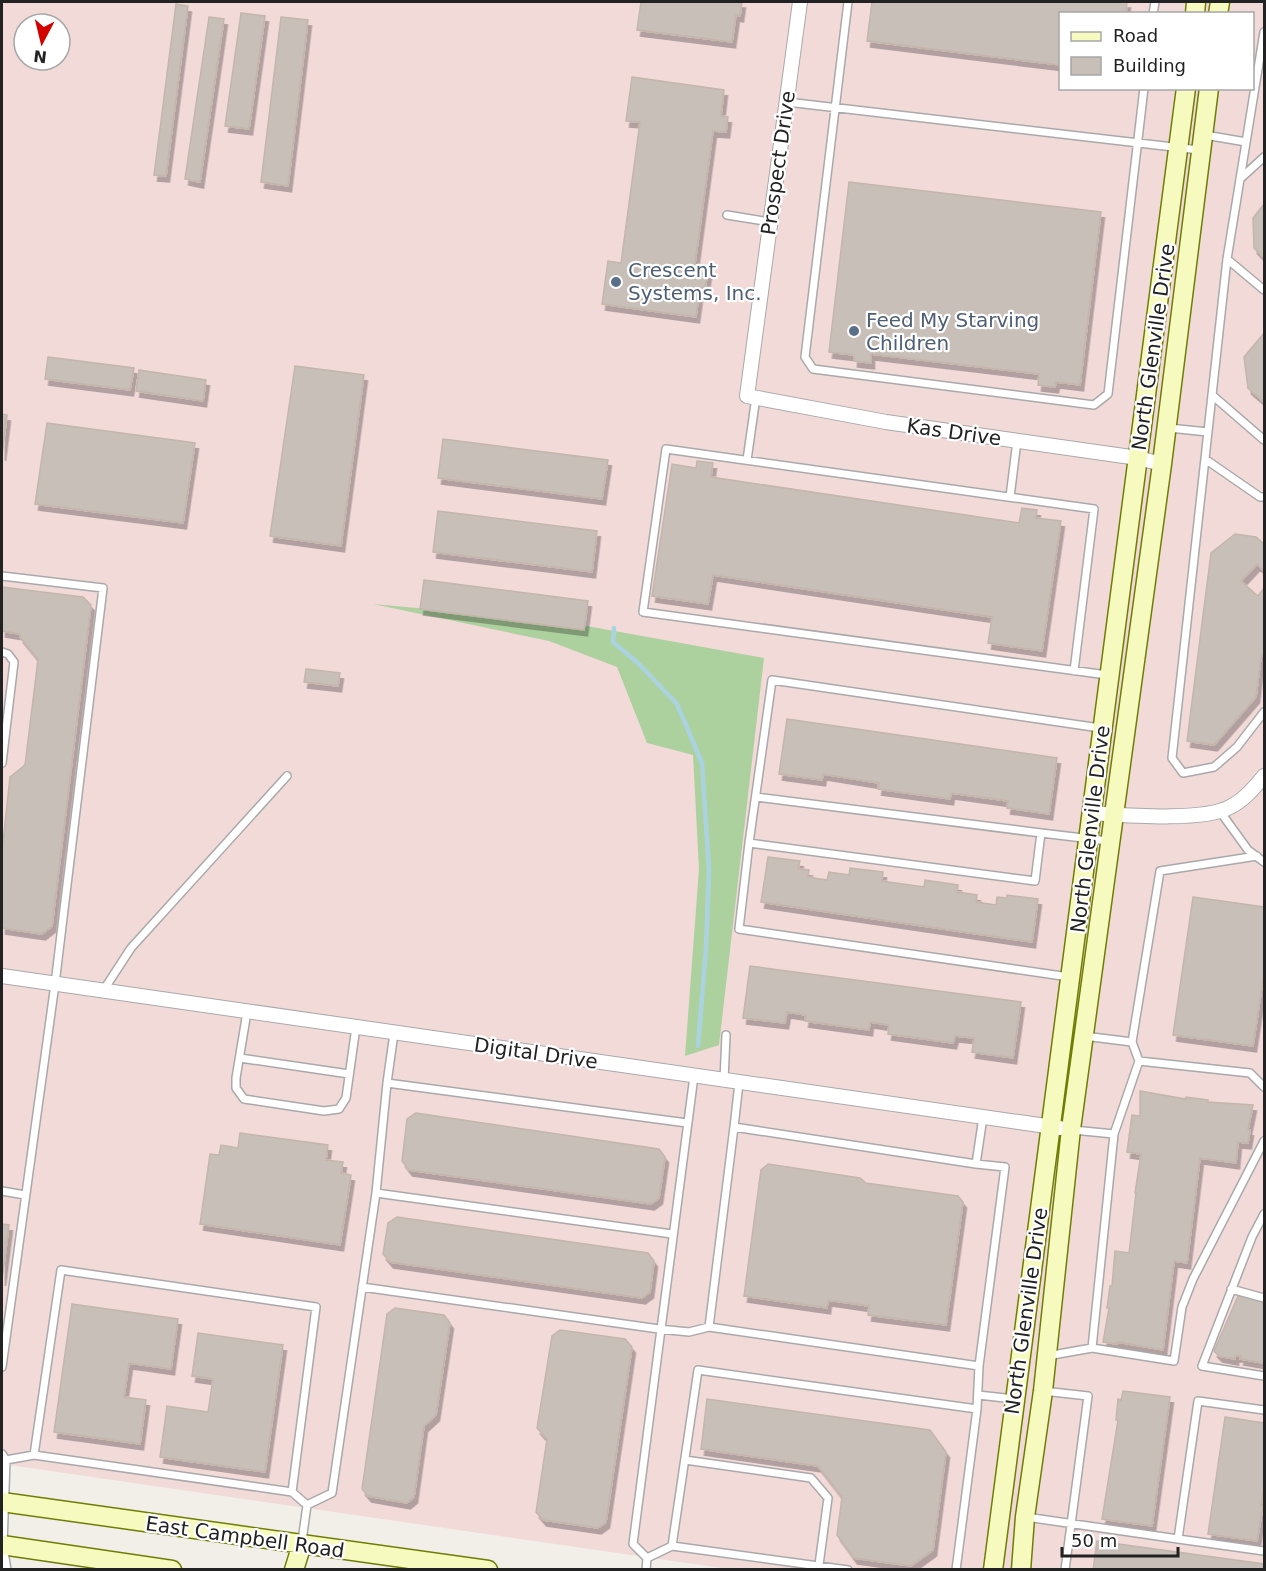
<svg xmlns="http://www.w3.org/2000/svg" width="1266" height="1571" viewBox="0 0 1266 1571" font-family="'DejaVu Sans',sans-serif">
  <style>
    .commercial { fill: #f2dad9; fill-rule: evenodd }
    .forest { fill: #add19e }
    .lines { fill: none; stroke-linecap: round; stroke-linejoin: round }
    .stream { stroke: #aad3df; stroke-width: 4.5 }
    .building { fill: #c7bfb8; stroke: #c4b6ab; stroke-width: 1.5; filter: url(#shadow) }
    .lane-casing { stroke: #a9a9a9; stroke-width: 10 }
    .street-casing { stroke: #a9a9a9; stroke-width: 16 }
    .secondary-casing { stroke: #707d05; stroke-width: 21 }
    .lane { stroke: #fff; stroke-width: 7 }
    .street { stroke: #fff; stroke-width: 14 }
    .secondary { stroke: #f7fabf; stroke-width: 18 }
    .service-dot { fill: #5c6f8a; stroke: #fff; stroke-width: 2 }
    .labels { text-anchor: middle; stroke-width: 4.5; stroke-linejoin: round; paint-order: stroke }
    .street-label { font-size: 20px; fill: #222; stroke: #fff }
    .service-label { font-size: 20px; fill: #4e5e75; stroke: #fff; text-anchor: start }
  </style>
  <defs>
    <filter id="shadow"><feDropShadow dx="3.5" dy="6" stdDeviation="0" flood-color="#0004"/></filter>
  </defs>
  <rect width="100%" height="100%" fill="#f2efe9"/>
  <path class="commercial" d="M2 2H1264V1569H728L2 1464ZM1060 14H1252V88H1060ZM24 24H60V60H24Z"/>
  <path class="forest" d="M373 604 559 621 764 658 719 1045 685 1056 699 869 693 755 647 743 617 667 549 641Z"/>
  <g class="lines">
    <path class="stream" d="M614 628 613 642 639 664 677 704 702 763 709 870 706 948 698 1046"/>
  </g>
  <path class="building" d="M641 2H742L740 16 736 15 732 42 637 30Z
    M872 2H1127L1126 14H1060V65L867 41Z
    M176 4 188 6 166 176 154 175Z
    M241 13 265 16 249 129 225 126Z
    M209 17 224 19 200 182 185 179Z
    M281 17 308 20 288 186 261 182Z
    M632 77 724 90 721 116 728 117 726 132 713 131 694 271 708 273 705 288H700L696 317 602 304 608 261 621 263 640 122 626 121Z
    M849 182 1101 212 1080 385 1056 382 1055 387 1038 385 1039 374 871 354V363L854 361V355L829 352Z
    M1264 204V258L1254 248 1253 218Z
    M1264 333V402L1248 388 1244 357Z
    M48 357 134 368 130 390 45 379Z
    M295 366 364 375 341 546 270 536Z
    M139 370 206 380 203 401 136 391Z
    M2 414 7 415 2 455Z
    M47 423 195 443 183 523 35 504Z
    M443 439 608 460 602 499 438 478Z
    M697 461 713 463 711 477 1019 523 1022 508 1037 510 1036 518 1061 521 1042 651 988 643 992 617 713 575 708 604 652 596 672 464 696 468Z
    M438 511 597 531 592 572 433 552Z
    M1235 534 1256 537 1264 544V571L1257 564 1241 581 1258 596 1264 588V653L1261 657 1256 697 1214 745 1187 741 1211 553Z
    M424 580 588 601 584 630 420 609Z
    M2 587 83 597 91 605 52 926 42 934 2 928V851L10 777 25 765 38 659 20 637V634L2 631Z
    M306 669 340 673 338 686 304 682Z
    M787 719 1057 758 1049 814 1007 808 1008 801 951 793 950 799 878 789 879 783 823 774 822 780 779 774Z
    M768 857 800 861 798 869 809 870 808 877 827 880 829 872 849 875 850 868 883 872 882 881 924 887 925 880 958 885 957 892 977 895 976 902 996 905 997 897 1007 898V895L1038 899 1032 942 761 902Z
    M1193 897 1264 907V973L1253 1046 1173 1035Z
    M750 966 1021 1002 1013 1058 972 1052 974 1038 955 1036 953 1043 888 1034 889 1025 870 1022 869 1030 805 1021 806 1015 787 1012 785 1023 743 1018Z
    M1140 1091 1186 1099V1097L1208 1100V1102L1253 1105 1248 1129 1250 1130 1248 1143 1238 1142 1236 1163 1200 1158 1187 1263 1174 1261 1163 1350 1117 1342V1344L1103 1342 1109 1308H1107L1110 1286H1112L1115 1251 1129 1253 1136 1193H1135L1141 1154 1127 1152 1132 1115 1140 1116Z
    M416 1113 659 1149 665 1157 659 1198 651 1204 409 1170 402 1161 407 1119Z
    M240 1133 328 1145 326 1160 343 1162 341 1173 351 1175 340 1245 200 1224 210 1154 219 1155 221 1145 238 1148Z
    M768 1164 860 1178 866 1183 958 1196 963 1202 946 1325 868 1315 869 1306 828 1300 827 1308 744 1296 761 1170Z
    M397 1217 648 1253 654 1261 650 1292 642 1298 390 1262 383 1254 388 1223Z
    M2 1224 9 1225 2 1280Z
    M1238 1296 1264 1300V1363L1240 1359 1241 1356H1235V1359L1219 1356 1214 1351Z
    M72 1304 178 1319 171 1369 129 1363 124 1397 146 1400 140 1444 54 1432Z
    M395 1308 444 1315 450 1323 436 1415 424 1426 414 1497 407 1503 368 1496 362 1489 387 1314Z
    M560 1330 625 1339 632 1347 606 1522 598 1528 543 1520 536 1512 547 1439 537 1428 552 1336Z
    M198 1333 283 1345 265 1472 160 1457 167 1406 208 1412 213 1379 192 1376Z
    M1123 1391 1170 1397 1152 1526 1102 1519 1118 1420H1116L1118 1399 1121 1400Z
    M707 1399 930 1430 946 1452 933 1550 911 1566 854 1558 837 1535 842 1497 818 1466 701 1449Z
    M1225 1417 1264 1423V1492H1263L1261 1506H1263L1257 1541 1208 1534Z
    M1097 1541 1264 1564 1263 1570H1093Z"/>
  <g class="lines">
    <defs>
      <path id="lane" d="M848 2 805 357 813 369 1094 405 1108 394 1144 88
        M1153 14 1155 2
        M1264 32 1227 259 1172 758 1183 773 1214 767 1237 747 1264 712
        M787 102 1199 150
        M1205 135 1246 142
        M1240 179 1264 157
        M727 215 770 222
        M1227 259 1264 290
        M1212 395 1264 440
        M1169 428 1208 432
        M1205 459 1260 497H1264
        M747 460 756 397
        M1010 497 1017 441
        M2 576 103 588 55 984 2 1367
        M2 652 8 654 14 662 2 763
        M1074 671 1094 509 666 449 643 612 1107 675
        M756 797 1041 833 1035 881 749 843 772 680 1100 728
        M1219 810 1248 850 1264 862
        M1041 833 1108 841
        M749 843 739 929 1069 977
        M103 991 131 948 287 776
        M247 1012 236 1078V1088L244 1099 324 1111 339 1109 346 1098 356 1027
        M1084 1036 1132 1042 1160 871 1257 856
        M1132 1042 1139 1061
        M240 1058 349 1074
        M724 1080 726 1035
        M387 1083 687 1123
        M739 1083 734 1127 976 1164 983 1117
        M734 1127 709 1327 979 1366 1005 1167 976 1164
        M1073 1130 1114 1134 1139 1061 1250 1073 1264 1087
        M1114 1134 1092 1348 1174 1361 1182 1307 1193 1279 1264 1141
        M2 1191 25 1195
        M376 1193 672 1234
        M1264 1214 1252 1237 1202 1366 1264 1376
        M362 1287 659 1329 689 1332 709 1327
        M1231 1289 1264 1298
        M1047 1356 1092 1348
        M1043 1391 1088 1396 1065 1570
        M978 1395 1014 1399
        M2 1454 6 1460 3 1545 7 1570
        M34 1455 292 1492
        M6 1460 34 1455 61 1270 316 1307 292 1492 307 1505
        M685 1460 811 1478 828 1498 819 1565
        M1026 1517 1178 1539 1198 1401 1264 1410
        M1178 1539 1264 1551
        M302 1541 307 1505 332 1493 376 1193 387 1083 394 1033
        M647 1558 672 1546
        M646 1570 647 1558 633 1544 694 1076
        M848 1570 672 1546 698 1370 977 1409 979 1366
        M956 1570 977 1409"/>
      <path id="street" d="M800 2 747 396 886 422 1138 458 1162 464
        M1092 813C1124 815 1202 822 1230 807 1244 800 1254 788 1264 776
        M2 976 1060 1128"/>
      <path id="secondary" d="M1195 14 1196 2
        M1218 14 1220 2
        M2 1502 488 1570
        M2 1545 172 1570
        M294 1570 302 1544
        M993 1570 1186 88
        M1021 1570 1025 1517 1043 1391 1071 1129 1162 464 1209 88"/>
    </defs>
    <use href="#lane" class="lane-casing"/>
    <use href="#street" class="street-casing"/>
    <use href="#secondary" class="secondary-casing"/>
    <use href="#lane" class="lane"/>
    <use href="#street" class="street"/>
    <use href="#secondary" class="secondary"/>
  </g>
  <g class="service-dot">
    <circle cx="616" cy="282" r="6"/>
    <circle cx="854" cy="331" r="6"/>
  </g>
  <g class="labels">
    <g class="street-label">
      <text transform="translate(778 163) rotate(-82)" y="7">Prospect Drive</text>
      <text transform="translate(1153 347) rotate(-82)" y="7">North Glenville Drive</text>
      <text transform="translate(954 432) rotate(8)" y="7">Kas Drive</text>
      <text transform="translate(1090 829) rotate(-83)" y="7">North Glenville Drive</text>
      <text transform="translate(536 1053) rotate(8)" y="7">Digital Drive</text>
      <text transform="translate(1026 1311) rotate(-82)" y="7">North Glenville Drive</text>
      <text transform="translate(245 1537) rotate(8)" y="7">East Campbell Road</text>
    </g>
    <g class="service-label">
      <text x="628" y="277">Crescent<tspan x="628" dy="23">Systems, Inc.</tspan></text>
      <text x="866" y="327">Feed My Starving<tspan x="866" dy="23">Children</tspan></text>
    </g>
  </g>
  <rect width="1266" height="1571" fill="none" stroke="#222222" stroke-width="6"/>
  <rect x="1059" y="12" width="195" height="78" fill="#ffffff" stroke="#a7a7a7" stroke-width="1.5"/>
  <rect x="1071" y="32" width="30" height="9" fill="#f7fabf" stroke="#a7a7a7" stroke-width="1.5"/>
  <text x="1113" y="42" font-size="18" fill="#222222">Road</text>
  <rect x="1071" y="57" width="30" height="18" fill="#c7bfb8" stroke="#a7a7a7" stroke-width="1.5"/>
  <text x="1113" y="72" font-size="18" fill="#222222">Building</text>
  <g transform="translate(42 42) rotate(187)"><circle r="28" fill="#ffffff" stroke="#a7a7a7" stroke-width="1.5"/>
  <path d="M0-4.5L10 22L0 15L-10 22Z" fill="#d40000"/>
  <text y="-9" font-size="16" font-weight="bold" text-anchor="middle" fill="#222222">N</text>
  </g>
  <path d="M1062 1547v9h116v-9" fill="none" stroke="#222222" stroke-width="3"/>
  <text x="1071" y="1547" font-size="18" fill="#222222" stroke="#ffffff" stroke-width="4.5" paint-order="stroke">50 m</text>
</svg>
